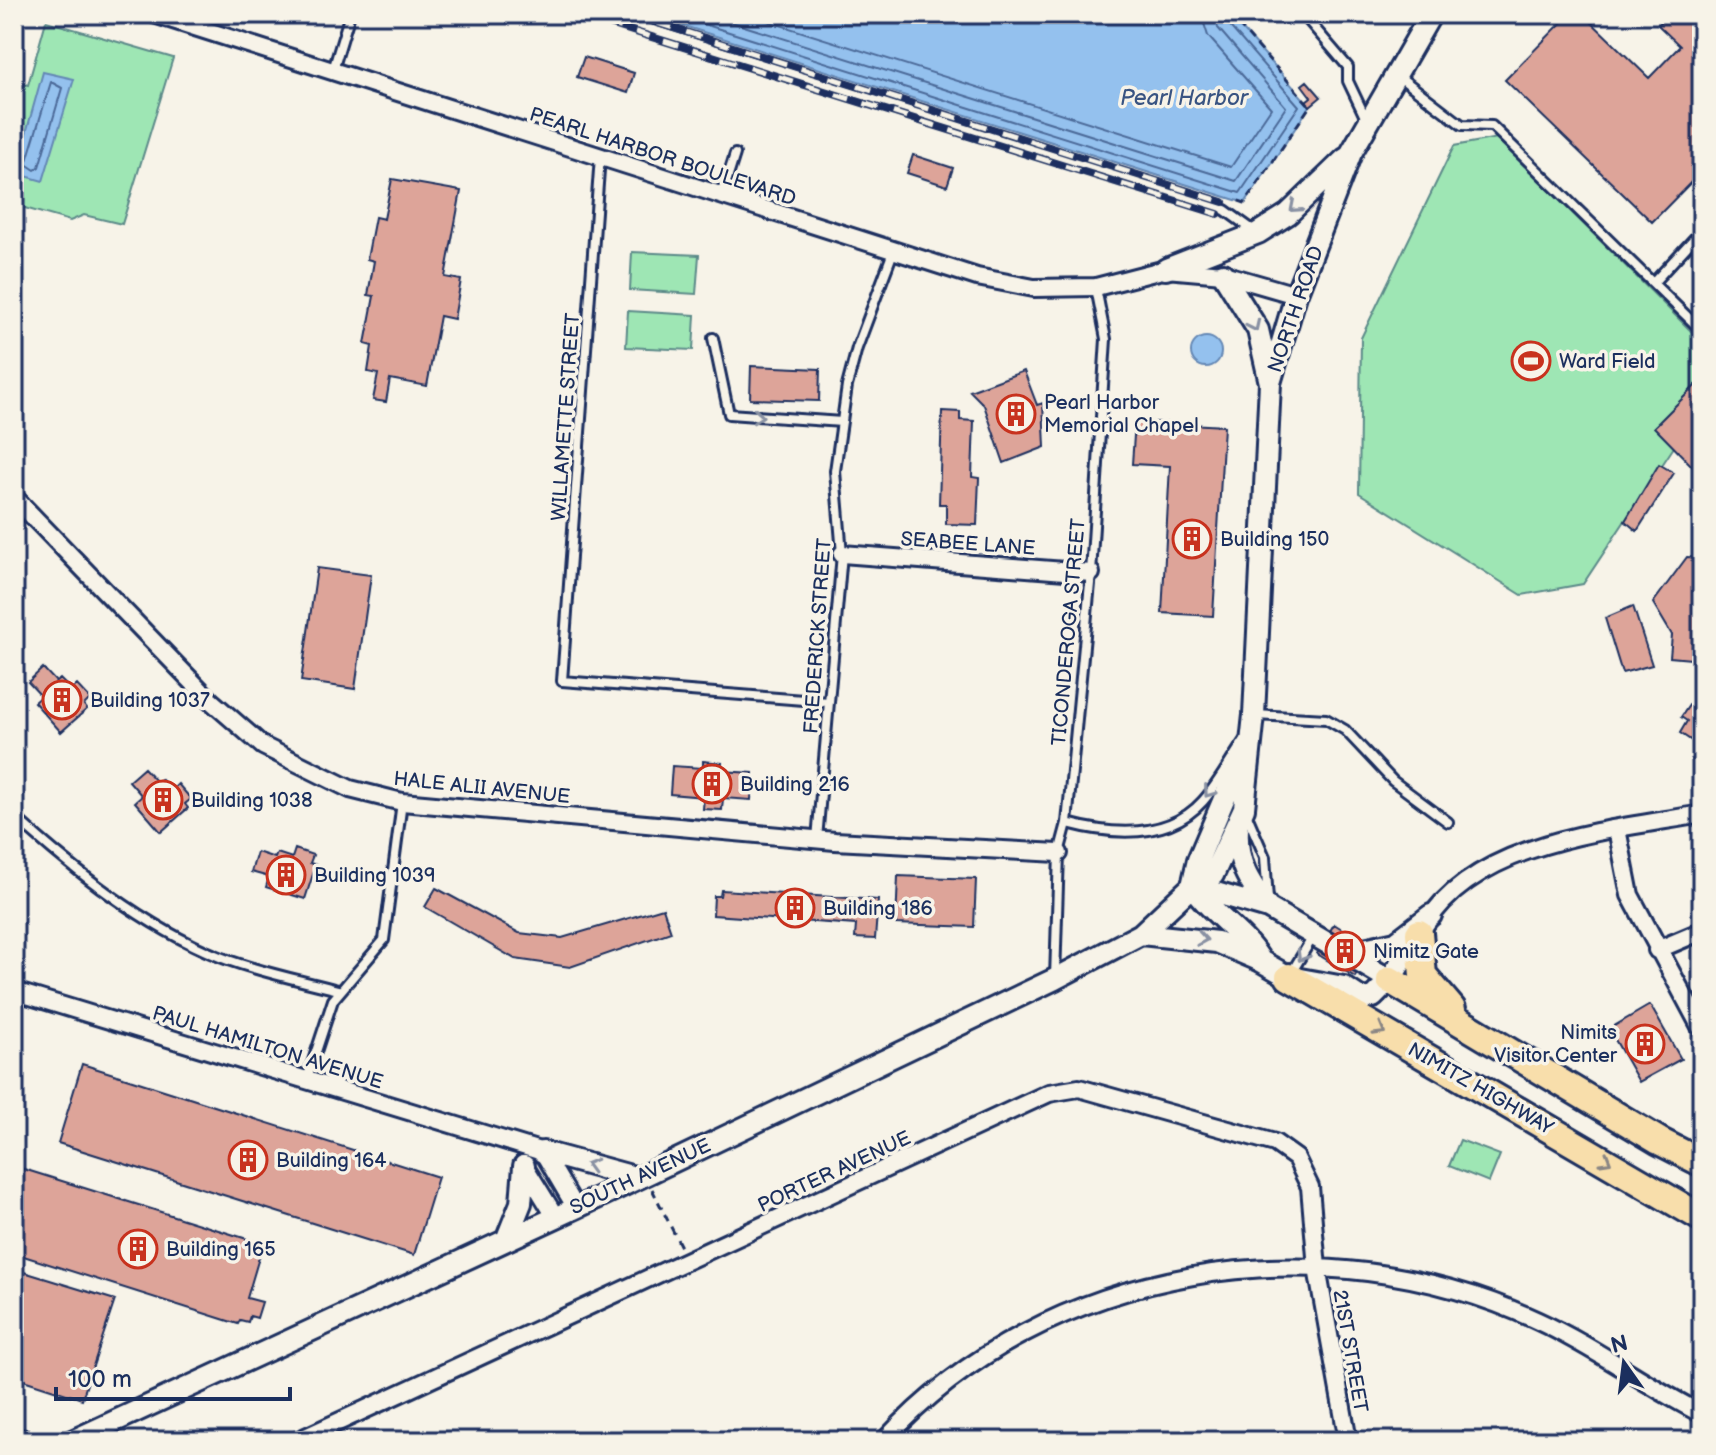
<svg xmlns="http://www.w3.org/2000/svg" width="1716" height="1455" viewBox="0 0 1716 1455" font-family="'Balsamiq Sans',sans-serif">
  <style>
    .green { fill: #9ee6b4; stroke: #5c8a89; stroke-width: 2 }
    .water { fill: #94c1ee; stroke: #6487b4; stroke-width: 2 }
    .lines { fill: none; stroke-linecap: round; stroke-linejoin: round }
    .shore { stroke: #4b6998; stroke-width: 2 }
    .building { fill: #dda499; stroke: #1b2f5e; stroke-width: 2 }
    .service-casing { stroke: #1b2f5e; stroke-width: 14 }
    .minor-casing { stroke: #1b2f5e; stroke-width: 22 }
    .tertiary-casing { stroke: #1b2f5e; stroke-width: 26 }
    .primary-casing { stroke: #1b2f5e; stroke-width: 32 }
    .path { stroke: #1b2f5e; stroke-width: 3; stroke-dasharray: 8 6; stroke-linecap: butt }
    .service { stroke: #f7f3e8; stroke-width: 8 }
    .minor { stroke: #f7f3e8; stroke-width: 16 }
    .tertiary { stroke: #f7f3e8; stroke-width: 20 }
    .primary { stroke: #f8deab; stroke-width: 26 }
    .rail-casing { stroke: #1b2f5e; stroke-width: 8 }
    .rail { stroke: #f7f3e8; stroke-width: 5; stroke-dasharray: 15; stroke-linecap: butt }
    .oneway { stroke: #8991a3 }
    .oneway2 { stroke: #8a8684 }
    .labels { text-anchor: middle; stroke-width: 7; stroke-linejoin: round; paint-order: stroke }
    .street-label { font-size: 20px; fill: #1b2f5e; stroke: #f7f3e8 }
    .poi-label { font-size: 20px; fill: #1b2f5e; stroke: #f7f3e8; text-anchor: start }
    .water-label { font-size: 22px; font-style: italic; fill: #395482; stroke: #f7f3e8 }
  </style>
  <rect width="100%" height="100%" fill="#f7f3e8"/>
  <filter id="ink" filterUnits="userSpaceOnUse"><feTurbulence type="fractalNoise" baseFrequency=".0125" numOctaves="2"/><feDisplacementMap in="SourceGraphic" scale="16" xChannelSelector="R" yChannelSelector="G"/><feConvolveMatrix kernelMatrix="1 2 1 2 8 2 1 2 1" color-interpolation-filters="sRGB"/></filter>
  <g filter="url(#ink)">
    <path class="green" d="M46 21 173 58 122 224 84 215 70 221 14 205V81L28 85Z
      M1497 138 1702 342V379L1654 427 1674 447 1583 584 1522 595 1359 493 1361 338 1454 146Z
      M632 252 699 255 696 294 630 290Z
      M628 311 695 315 693 350 626 347Z
      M1460 1140 1500 1155 1489 1182 1449 1166Z"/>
    <path class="water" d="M646 14H1229L1310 106 1245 203Z
      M43 72 74 79 43 181 15 173Z
      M1191 352a15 15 0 1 1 30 0a15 15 0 1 1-30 0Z"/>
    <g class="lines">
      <path class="shore" d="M672 14 1240 193 1299 106 1226 22 1224 14
        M706 14 1236 181 1286 107 1218 28 1213 14
        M745 14 1231 167 1271 108 1208 36 1201 14
        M51 82 62 88 39 167 35 170 26 164Z"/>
    </g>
    <path class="building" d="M1570 14H1583L1649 78 1680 46 1658 25 1669 14H1694L1702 21V171L1652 222 1505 80Z
      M584 57 634 73 628 93 577 77Z
      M1307 81 1321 97 1310 106 1306 101 1311 97 1302 85Z
      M913 155 953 168 947 186 907 173Z
      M392 179 461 191 445 277 461 280 454 319 440 316 427 386 390 379 386 402 373 400 378 374 368 372 372 346 365 344 374 296 368 295 374 261 367 259 375 217 384 219Z
      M751 366 820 369 819 401 750 399Z
      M1024 371 1037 405 1043 403 1045 447 1004 463 984 405 970 391Z
      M1702 379V464L1696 470 1654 427Z
      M942 411 960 412V420L974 421 972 477 979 478 977 525 946 524V504H939Z
      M1135 421 1224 426 1213 616 1162 613 1170 466 1132 464Z
      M1659 464 1674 473 1637 531 1625 521Z
      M1687 557 1702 558V660L1670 657 1672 635 1653 603Z
      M317 568 371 575 355 689 301 681Z
      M1633 606 1652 665 1622 673 1605 618Z
      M43 668 56 682 60 679 71 690 77 685 90 699 84 705 87 709 61 732 34 702 41 696 28 682Z
      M1702 686V726L1692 741 1680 733 1687 721 1681 717Z
      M703 761 722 763 721 771 753 773 751 800 723 798 722 810 703 809 704 797 670 794 672 766 703 768Z
      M144 768 157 782 161 779 172 790 178 784 191 799 185 804 188 808 161 832 135 802 142 796 129 781Z
      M295 849 313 855 310 863 316 865 305 899 266 887 269 877 251 872 257 852 275 858 277 853 292 858Z
      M898 876 976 879 974 927 896 924Z
      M436 888 519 933 562 938 663 908 671 932 570 967 515 959 425 907Z
      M721 890 878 900 875 939 855 938 856 925 713 915 714 896H720Z
      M1334 924 1373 948 1355 977 1317 954Z
      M1650 1005 1681 1059 1639 1082 1609 1029Z
      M82 1064 438 1177 414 1255 58 1143Z
      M14 1166 263 1244 247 1298 262 1302 257 1318 250 1316 248 1322 240 1320 238 1324 14 1253Z
      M14 1269 115 1300 82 1399 14 1377Z"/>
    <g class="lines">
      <defs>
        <path id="service" d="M603 14 1225 210 1257 233
          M1297 14 1307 19 1348 67V81L1367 121
          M333 70 350 14
          M1397 75 1462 125 1492 126 1702 331
          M600 156 562 681 829 702
          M722 195 735 154
          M1653 283 1702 230
          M713 338 729 414 842 422
          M1256 715 1326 719 1345 730 1393 781 1448 822
          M1246 813 1265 857 1268 900
          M14 816C75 871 143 926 220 957 258 972 300 980 338 990
          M1067 823C1112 835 1168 840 1203 801 1219 783 1232 758 1246 738
          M817 839 842 554 835 471 847 386 857 348 893 252
          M1290 975 1314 935
          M1055 978 1059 853 1067 823 1091 573 1106 339 1096 288
          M307 1079 333 1000 384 940 402 802"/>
        <path id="minor" d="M154 14 977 277 1034 288 1096 287 1166 269 1223 274 1296 295
          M14 497 210 700 263 746 350 789 402 802 835 841 1059 853
          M842 554 1091 573
          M1617 829 1630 895 1702 1030
          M1425 925C1477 840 1612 830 1702 814
          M1657 950 1702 931
          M14 991 543 1152 576 1208
          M523 1164 555 1216
          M14 1436 32 1441
          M297 1441 1049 1093 1079 1088 1275 1143 1296 1158 1310 1187 1317 1268 1348 1441
          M884 1441C1046 1263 1323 1220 1538 1321 1595 1347 1646 1386 1702 1414"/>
        <path id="tertiary" d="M1166 269 1258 233 1288 214 1345 159
          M1223 274 1258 330 1270 383
          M1238 829C1236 863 1249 882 1268 908
          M1192 886 1268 908 1390 980
          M1192 886 1198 860 1241 759
          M1192 886C1211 914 1241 930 1259 958
          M1141 934 1217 942 1259 960 1289 977 1344 987 1362 999 1373 997 1390 980 1419 933
          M1346 953 1396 942 1431 915
          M543 1152 638 1178
          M507 1238 521 1203 524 1166
          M72 1441 576 1208 1055 979 1141 934 1192 886 1213 875 1244 808 1254 715 1270 383 1296 295 1351 153 1431 14"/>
        <path id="primary" d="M1419 933 1423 975 1452 1009
          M1289 977 1702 1218
          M1390 980 1659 1141 1702 1163"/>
      </defs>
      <use href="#service" class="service-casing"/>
      <use href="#minor" class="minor-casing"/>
      <use href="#tertiary" class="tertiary-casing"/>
      <use href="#primary" class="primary-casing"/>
      <path class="path" d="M1229 14 1310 106 1245 203 1233 199
        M652 1189 681 1247"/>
      <use href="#service" class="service"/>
      <use href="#minor" class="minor"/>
      <use href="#tertiary" class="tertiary"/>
      <use href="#primary" class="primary"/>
      <defs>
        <path id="rail" d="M578 14 1218 214
          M629 14 1223 202"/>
      </defs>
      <use href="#rail" class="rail-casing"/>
      <use href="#rail" class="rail"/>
    </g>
    <defs><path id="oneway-chevron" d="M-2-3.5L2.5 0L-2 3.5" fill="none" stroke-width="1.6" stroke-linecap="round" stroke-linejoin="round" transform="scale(2)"/></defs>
    <g class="oneway">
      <use href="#oneway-chevron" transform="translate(1295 207) rotate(139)"/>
      <use href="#oneway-chevron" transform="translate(1254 326) rotate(65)"/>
      <use href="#oneway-chevron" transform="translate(758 416) rotate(4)"/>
      <use href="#oneway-chevron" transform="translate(1209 792) rotate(126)"/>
      <use href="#oneway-chevron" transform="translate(1202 939) rotate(9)"/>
      <use href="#oneway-chevron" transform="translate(1302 956) rotate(121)"/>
      <use href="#oneway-chevron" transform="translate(591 1165) rotate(-164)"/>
    </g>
    <g class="oneway2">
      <use href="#oneway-chevron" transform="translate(1380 1030) rotate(30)"/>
      <use href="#oneway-chevron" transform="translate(1606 1160) rotate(30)"/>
    </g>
  </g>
  <defs>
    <symbol id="stadium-ring" viewBox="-11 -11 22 22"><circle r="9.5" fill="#f7f3e8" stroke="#c8321e" stroke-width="1.5"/><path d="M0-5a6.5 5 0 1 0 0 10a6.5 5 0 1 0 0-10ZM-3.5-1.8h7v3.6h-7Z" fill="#c8321e"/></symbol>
    <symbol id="building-ring" viewBox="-11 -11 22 22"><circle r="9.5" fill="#f7f3e8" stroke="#c8321e" stroke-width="1.5"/><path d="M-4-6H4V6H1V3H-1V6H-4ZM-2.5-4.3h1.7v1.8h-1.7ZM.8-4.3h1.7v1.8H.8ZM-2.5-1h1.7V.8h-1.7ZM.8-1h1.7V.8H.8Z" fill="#c8321e"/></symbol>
  </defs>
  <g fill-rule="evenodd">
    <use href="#stadium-ring" x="1509" y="339" width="44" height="44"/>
    <use href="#building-ring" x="994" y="392" width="44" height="44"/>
    <use href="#building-ring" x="1170" y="517" width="44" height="44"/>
    <use href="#building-ring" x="40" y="678" width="44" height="44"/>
    <use href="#building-ring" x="690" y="762" width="44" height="44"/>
    <use href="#building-ring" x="141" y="778" width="44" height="44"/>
    <use href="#building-ring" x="264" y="853" width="44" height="44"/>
    <use href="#building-ring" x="773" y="886" width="44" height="44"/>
    <use href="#building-ring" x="1323" y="929" width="44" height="44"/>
    <use href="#building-ring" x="1623" y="1022" width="44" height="44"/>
    <use href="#building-ring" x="226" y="1138" width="44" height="44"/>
    <use href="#building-ring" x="116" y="1227" width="44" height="44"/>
  </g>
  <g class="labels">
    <g class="street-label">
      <text transform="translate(663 156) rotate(18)" y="7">PEARL HARBOR BOULEVARD</text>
      <text transform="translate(1295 309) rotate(-71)" y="7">NORTH ROAD</text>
      <text transform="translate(565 417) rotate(-86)" y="7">WILLAMETTE STREET</text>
      <text transform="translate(968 543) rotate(4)" y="7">SEABEE LANE</text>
      <text transform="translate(1068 632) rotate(-85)" y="7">TICONDEROGA STREET</text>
      <text transform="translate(817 636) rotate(-86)" y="7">FREDERICK STREET</text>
      <text transform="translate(482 787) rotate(6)" y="7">HALE ALII AVENUE</text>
      <text transform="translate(268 1047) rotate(17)" y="7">PAUL HAMILTON AVENUE</text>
      <text transform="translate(1481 1088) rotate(30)" y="7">NIMITZ HIGHWAY</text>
      <text transform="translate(834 1171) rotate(-25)" y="7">PORTER AVENUE</text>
      <text transform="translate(640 1176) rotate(-25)" y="7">SOUTH AVENUE</text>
      <text transform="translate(1351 1351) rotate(80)" y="7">21ST STREET</text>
    </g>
    <g class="poi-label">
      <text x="1559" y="368">Ward Field</text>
      <text x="1044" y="409">Pearl Harbor<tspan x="1044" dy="23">Memorial Chapel</tspan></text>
      <text x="1220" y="546">Building 150</text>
      <text x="90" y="707">Building 1037</text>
      <text x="740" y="791">Building 216</text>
      <text x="191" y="807">Building 1038</text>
      <text x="314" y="882">Building 1039</text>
      <text x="823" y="915">Building 186</text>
      <text x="1373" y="958">Nimitz Gate</text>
      <text x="1617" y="1039" text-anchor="end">Nimits<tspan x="1617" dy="23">Visitor Center</tspan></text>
      <text x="276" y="1167">Building 164</text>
      <text x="166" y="1256">Building 165</text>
    </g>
    <g class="water-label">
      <text x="1184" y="105">Pearl Harbor</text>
    </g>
  </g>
  <rect width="1716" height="1455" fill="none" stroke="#f7f3e8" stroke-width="48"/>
  <rect x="24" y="24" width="1668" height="1407" fill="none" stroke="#1b2f5e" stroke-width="3" filter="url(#ink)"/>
  <g transform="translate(1624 1363) rotate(346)" stroke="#f7f3e8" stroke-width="6" paint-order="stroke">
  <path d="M0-6L14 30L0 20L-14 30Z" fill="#1b2f5e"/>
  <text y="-12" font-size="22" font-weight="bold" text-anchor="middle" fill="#1b2f5e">N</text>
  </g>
  <path d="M56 1387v12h234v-12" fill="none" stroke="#1b2f5e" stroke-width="4"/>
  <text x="68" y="1387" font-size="24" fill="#1b2f5e" stroke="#f7f3e8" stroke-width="6" paint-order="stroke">100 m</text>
</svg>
